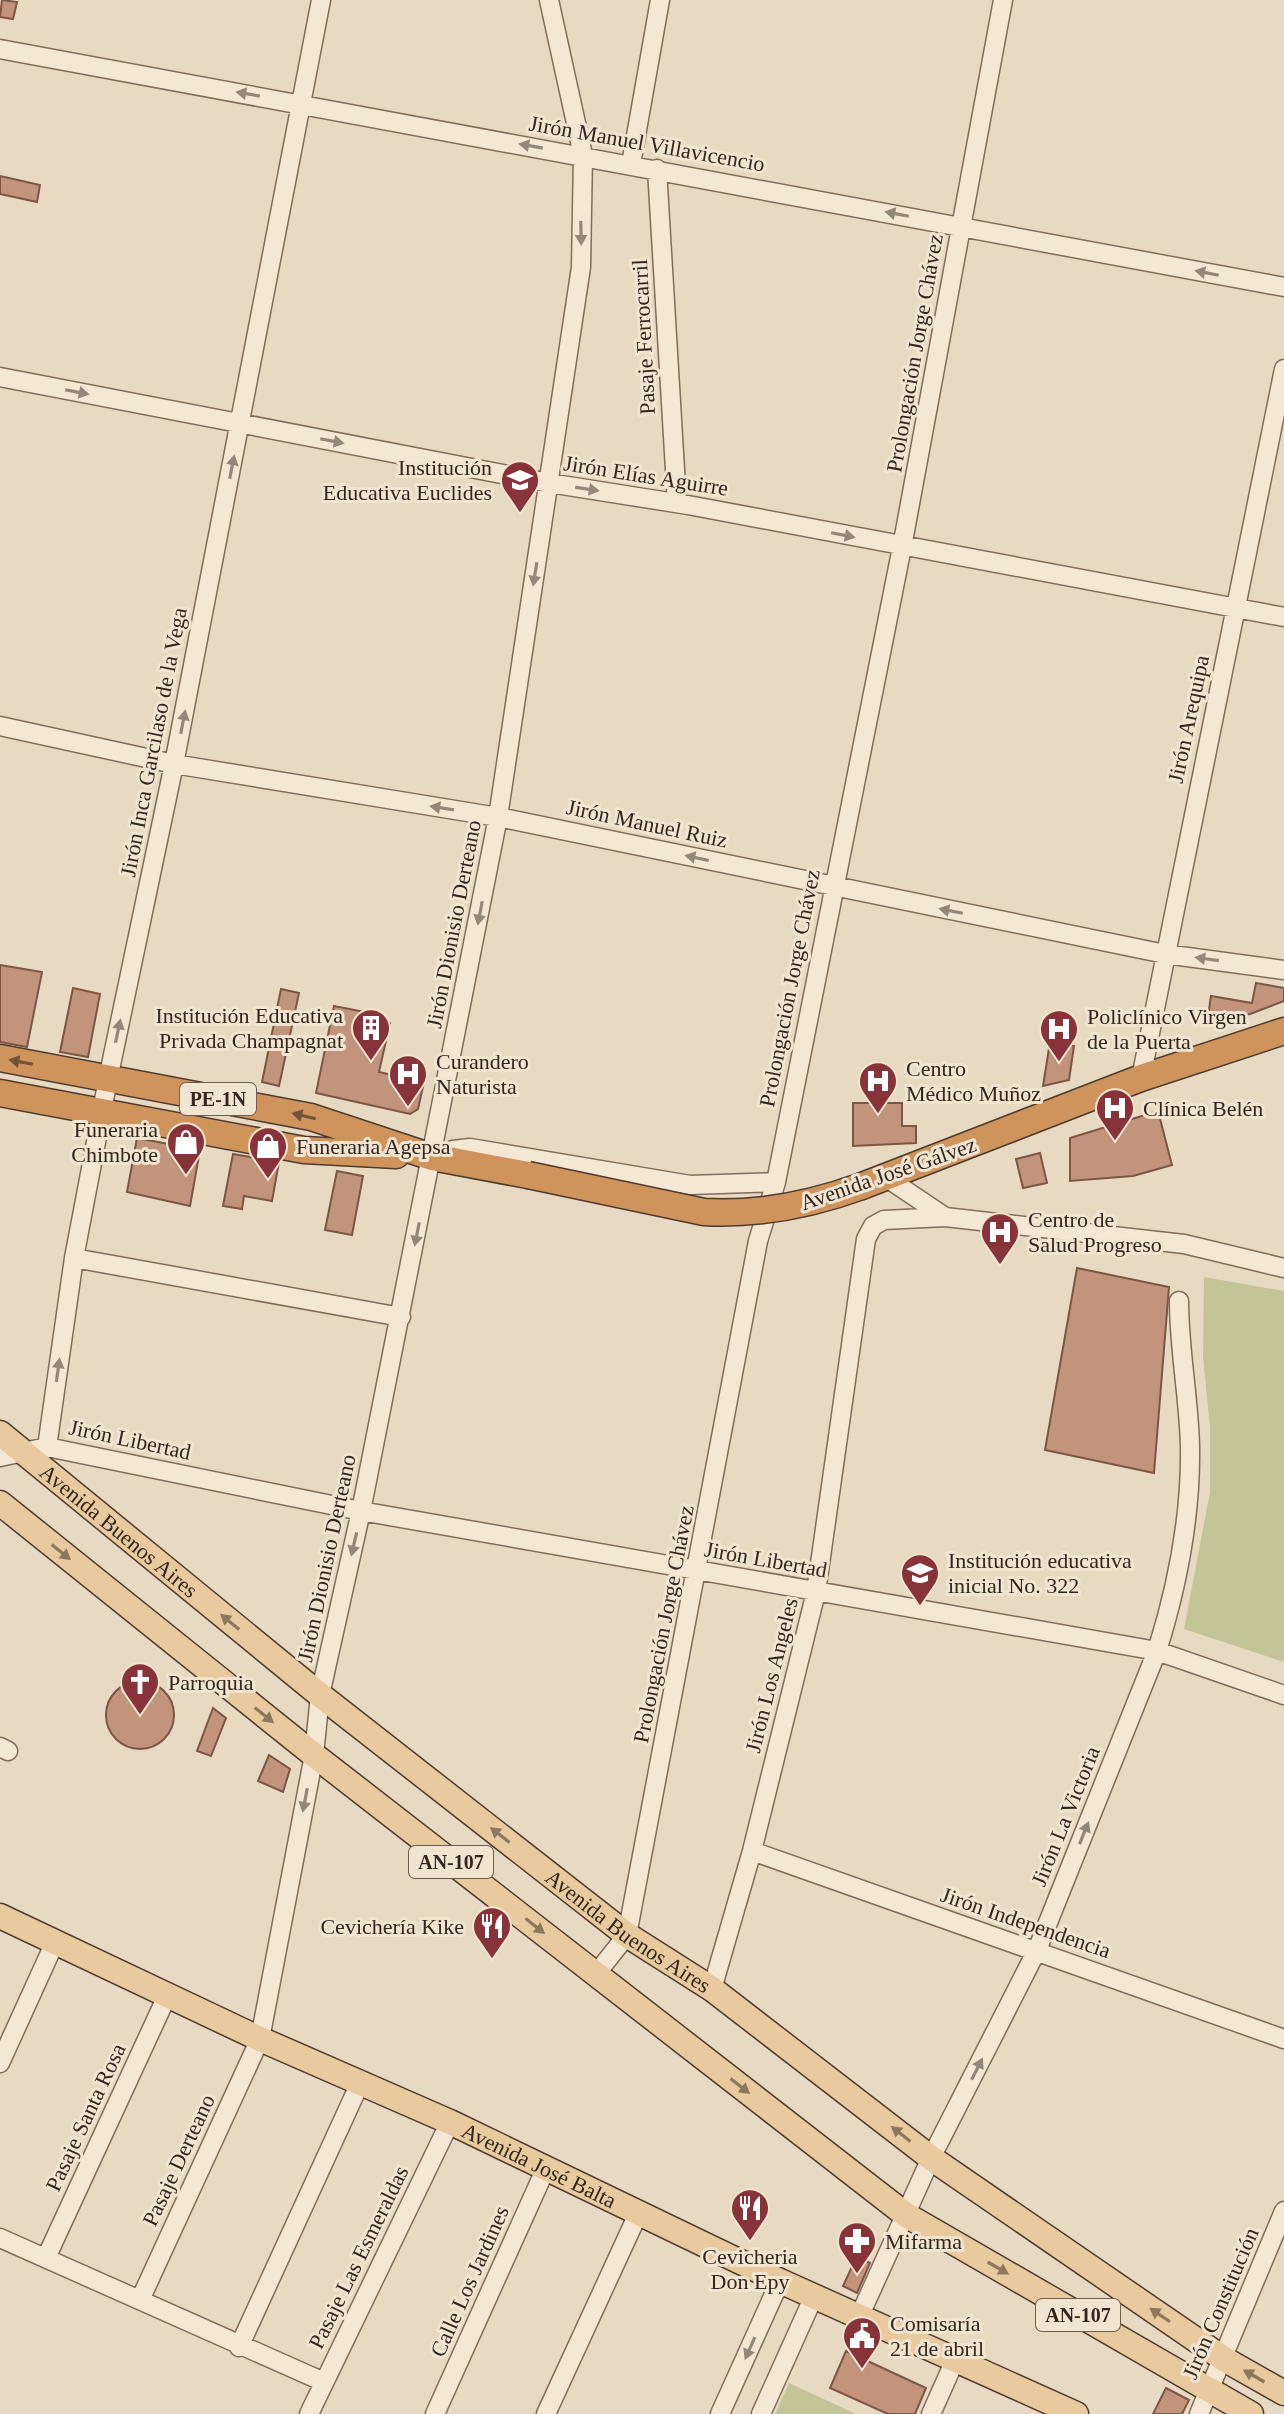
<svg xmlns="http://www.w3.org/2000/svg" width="1284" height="2414" viewBox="0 0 1284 2414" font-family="'Times New Roman',serif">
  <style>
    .green { fill: #c3c598 }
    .building { fill: #c2947c; stroke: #7c5644; stroke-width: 2 }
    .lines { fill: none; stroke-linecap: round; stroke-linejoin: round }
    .minor-casing { stroke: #806c5b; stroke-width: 21 }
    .major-casing { stroke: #4e3b2f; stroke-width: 27 }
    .highway-casing { stroke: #4e3b2f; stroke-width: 29 }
    .minor { stroke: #f4e8d4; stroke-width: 18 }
    .major { stroke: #e8ca9e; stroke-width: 24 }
    .highway { stroke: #cf935c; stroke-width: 26 }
    .highway-bridge-casing { stroke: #4e3b2f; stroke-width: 29; stroke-linecap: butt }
    .highway-bridge { stroke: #cf935c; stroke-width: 26 }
    .oneway { fill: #938779 }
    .oneway2 { fill: #715237 }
    .oneway3 { fill: #8d785e }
    .labels { text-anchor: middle; stroke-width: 6; stroke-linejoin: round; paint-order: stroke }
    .shield { fill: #f1e5d1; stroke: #6b5f54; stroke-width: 2 }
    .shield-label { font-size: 20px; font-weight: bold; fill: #32261e }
    .street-label { font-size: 22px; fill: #32261e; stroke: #f1e5d1 }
    .poi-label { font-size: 22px; fill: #32261e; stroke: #f1e5d1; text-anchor: start }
  </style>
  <rect width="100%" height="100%" fill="#e8dac2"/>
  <path class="green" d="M1204 1277 1284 1291V1662L1184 1629 1210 1492V1427L1203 1357Z
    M789 2383 856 2414H775Z"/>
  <path class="building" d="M2 0 17 2 13 19 0 17Z
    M0 176 40 185 37 202 0 194Z
    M0 965 42 972 27 1047 0 1042Z
    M1256 983 1284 988V1001L1250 1014 1207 1023 1211 996 1252 1003Z
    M73 988 100 994 88 1057 60 1052Z
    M281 989 299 993 279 1086 262 1082Z
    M334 1006 370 1013 369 1019 390 1023 379 1072 424 1082 418 1109 410 1114 316 1093Z
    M1050 1042 1074 1046 1069 1080 1043 1086Z
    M853 1103H902V1126H916V1143L853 1146Z
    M1158 1111 1172 1165 1133 1176 1070 1181V1138Z
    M137 1138 200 1150 190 1206 127 1192Z
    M1040 1153 1047 1183 1023 1188 1016 1159Z
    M233 1154 279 1162 272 1201 244 1196 242 1209 223 1206Z
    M337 1171 363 1176 352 1235 325 1230Z
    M1077 1268 1169 1287 1154 1473 1045 1450Z
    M106 1715a34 34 0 1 1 68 0a34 34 0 1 1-68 0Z
    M213 1708 226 1718 211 1756 197 1751Z
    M269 1755 290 1769 283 1792 258 1781Z
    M857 2256 870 2263 857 2293 843 2286Z
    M846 2351 926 2388 915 2414H888L830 2388Z
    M1166 2388 1189 2400 1182 2414H1153Z"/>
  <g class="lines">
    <defs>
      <path id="minor" d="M0 49 1284 287
        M631 164 660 0
        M657 169 677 503
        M0 377 549 483 688 505 1284 617
        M0 726 174 764 498 817 1165 954 1284 970
        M1141 1078 1284 369
        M440 1159 453 1150 470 1148 690 1185 776 1182
        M887 1178 945 1217
        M74 1258 401 1317
        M47 1447 74 1258 108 1079 174 764 321 0
        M0 1457 47 1447 361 1511 1157 1651 1284 1695
        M0 1747 8 1751
        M752 1851 1284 2039
        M596 1974 627 1935 758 1241 776 1182 902 547 1003 0
        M712 1989 752 1851 816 1592 866 1239 873 1226 884 1220 945 1217 1184 1244 1284 1268
        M0 2063 55 1942
        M0 2238 324 2382
        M46 2258 167 1996
        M140 2300 260 2039 314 1755 320 1695 361 1511 498 817 581 267 583 155 549 0
        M860 2315 931 2158 1037 1950 1157 1651C1177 1587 1191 1515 1190 1447 1189 1398 1179 1350 1179 1301
        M239 2347 360 2083
        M309 2414 450 2122
        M435 2414 546 2168
        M546 2414 638 2214
        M720 2414 780 2281
        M761 2414 814 2296
        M931 2414 956 2358
        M1199 2414 1284 2211"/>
      <g id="major">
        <path id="s1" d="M0 1433 320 1695 627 1935 712 1989 931 2158 1224 2359 1284 2393"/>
        <path d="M0 1503 314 1755 906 2215 1251 2414"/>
        <path id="s2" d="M0 1916 260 2039 450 2122 780 2281 1076 2414"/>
      </g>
      <path id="highway" d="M0 1058 311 1117 432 1157 528 1175
        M0 1093 304 1150 396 1155
        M862 1186 1141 1078 1284 1031"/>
    </defs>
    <use href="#minor" class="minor-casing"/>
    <use href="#major" class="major-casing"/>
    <use href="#highway" class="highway-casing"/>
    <use href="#minor" class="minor"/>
    <use href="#major" class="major"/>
    <use href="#highway" class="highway"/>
    <defs>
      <path id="highway-bridge" d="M528 1175 704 1212C759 1215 810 1205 862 1186"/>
    </defs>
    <use href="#highway-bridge" class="highway-bridge-casing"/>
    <use href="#highway-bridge" class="highway-bridge"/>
  </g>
  <defs><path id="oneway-solid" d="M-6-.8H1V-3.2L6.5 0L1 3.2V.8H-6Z" transform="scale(2)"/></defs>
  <g class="oneway">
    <use href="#oneway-solid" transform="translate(248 94) rotate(-170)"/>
    <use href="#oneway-solid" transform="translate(531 146) rotate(-170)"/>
    <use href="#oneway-solid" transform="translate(897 214) rotate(-169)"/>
    <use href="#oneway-solid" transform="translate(581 233) rotate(89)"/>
    <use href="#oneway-solid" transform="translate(1207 273) rotate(-169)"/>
    <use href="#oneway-solid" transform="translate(77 392) rotate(11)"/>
    <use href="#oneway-solid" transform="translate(332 441) rotate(11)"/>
    <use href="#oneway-solid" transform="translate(232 467) rotate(-79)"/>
    <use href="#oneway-solid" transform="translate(587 489) rotate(9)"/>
    <use href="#oneway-solid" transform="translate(843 535) rotate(11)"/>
    <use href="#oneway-solid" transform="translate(535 574) rotate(99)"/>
    <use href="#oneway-solid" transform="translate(183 722) rotate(-79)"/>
    <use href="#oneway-solid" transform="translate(442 808) rotate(-171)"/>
    <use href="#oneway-solid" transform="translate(697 858) rotate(-168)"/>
    <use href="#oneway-solid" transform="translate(951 911) rotate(-169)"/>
    <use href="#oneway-solid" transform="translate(480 913) rotate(101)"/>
    <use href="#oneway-solid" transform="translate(1207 959) rotate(-172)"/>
    <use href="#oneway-solid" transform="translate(118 1031) rotate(-78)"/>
    <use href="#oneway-solid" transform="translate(417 1234) rotate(101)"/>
    <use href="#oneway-solid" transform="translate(58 1370) rotate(-82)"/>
    <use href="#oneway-solid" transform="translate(354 1544) rotate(103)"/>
    <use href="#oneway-solid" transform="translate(305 1800) rotate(101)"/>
    <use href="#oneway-solid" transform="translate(1084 1833) rotate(-68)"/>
    <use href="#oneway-solid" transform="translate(977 2069) rotate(-63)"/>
    <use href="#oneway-solid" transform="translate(750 2348) rotate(114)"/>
  </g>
  <g class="oneway2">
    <use href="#oneway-solid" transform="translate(21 1062) rotate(-169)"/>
    <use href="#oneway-solid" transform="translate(304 1116) rotate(-167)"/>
  </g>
  <g class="oneway3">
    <use href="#oneway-solid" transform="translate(61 1552) rotate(39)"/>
    <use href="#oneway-solid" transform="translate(230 1622) rotate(-141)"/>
    <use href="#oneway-solid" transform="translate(264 1715) rotate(39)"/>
    <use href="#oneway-solid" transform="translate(500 1835) rotate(-142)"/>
    <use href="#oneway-solid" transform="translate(535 1926) rotate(38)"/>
    <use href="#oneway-solid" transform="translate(740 2086) rotate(38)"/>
    <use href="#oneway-solid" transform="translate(901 2134) rotate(-142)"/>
    <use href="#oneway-solid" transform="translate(998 2268) rotate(30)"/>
    <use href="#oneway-solid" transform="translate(1160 2315) rotate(-146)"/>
    <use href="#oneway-solid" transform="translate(1254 2376) rotate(-150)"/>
  </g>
  <defs>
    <symbol id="school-pin" viewBox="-11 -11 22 30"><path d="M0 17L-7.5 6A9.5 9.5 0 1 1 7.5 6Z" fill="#88323a" stroke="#f1e5d1"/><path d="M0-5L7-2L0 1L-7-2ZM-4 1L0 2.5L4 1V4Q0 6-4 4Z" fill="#fff"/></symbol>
    <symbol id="building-pin" viewBox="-11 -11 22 30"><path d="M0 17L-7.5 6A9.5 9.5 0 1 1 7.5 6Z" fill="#88323a" stroke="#f1e5d1"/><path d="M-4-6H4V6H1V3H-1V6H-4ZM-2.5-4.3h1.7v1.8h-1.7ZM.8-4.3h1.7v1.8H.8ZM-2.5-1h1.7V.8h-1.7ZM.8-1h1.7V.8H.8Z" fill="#fff"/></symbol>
    <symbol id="hospital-pin" viewBox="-11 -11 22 30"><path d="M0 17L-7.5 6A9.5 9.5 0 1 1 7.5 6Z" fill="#88323a" stroke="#f1e5d1"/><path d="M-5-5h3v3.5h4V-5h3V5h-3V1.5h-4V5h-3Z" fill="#fff"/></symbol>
    <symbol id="shop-pin" viewBox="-11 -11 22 30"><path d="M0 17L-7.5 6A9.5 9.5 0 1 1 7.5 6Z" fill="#88323a" stroke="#f1e5d1"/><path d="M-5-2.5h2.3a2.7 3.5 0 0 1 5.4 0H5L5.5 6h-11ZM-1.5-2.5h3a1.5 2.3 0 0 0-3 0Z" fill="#fff"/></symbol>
    <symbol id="church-pin" viewBox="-11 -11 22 30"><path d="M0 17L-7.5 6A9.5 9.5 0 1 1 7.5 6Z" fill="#88323a" stroke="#f1e5d1"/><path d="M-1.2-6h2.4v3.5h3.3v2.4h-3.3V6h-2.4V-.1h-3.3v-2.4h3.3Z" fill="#fff"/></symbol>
    <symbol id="restaurant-pin" viewBox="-11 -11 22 30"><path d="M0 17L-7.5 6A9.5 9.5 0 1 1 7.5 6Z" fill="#88323a" stroke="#f1e5d1"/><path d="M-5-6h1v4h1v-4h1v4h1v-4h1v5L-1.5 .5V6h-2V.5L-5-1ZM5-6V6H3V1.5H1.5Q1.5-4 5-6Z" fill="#fff"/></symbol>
    <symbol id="pharmacy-pin" viewBox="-11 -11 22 30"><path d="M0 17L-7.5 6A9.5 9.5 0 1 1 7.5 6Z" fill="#88323a" stroke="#f1e5d1"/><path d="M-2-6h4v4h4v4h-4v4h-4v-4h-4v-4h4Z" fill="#fff"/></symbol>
    <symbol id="civic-pin" viewBox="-11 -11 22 30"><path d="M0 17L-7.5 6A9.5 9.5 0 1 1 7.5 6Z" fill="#88323a" stroke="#f1e5d1"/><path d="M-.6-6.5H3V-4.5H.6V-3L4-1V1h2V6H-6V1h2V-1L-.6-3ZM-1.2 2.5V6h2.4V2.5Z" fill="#fff"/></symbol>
  </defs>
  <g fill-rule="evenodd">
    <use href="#school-pin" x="498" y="458" width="44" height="60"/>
    <use href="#building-pin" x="349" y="1006" width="44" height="60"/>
    <use href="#hospital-pin" x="1037" y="1007" width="44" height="60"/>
    <use href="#hospital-pin" x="386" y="1052" width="44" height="60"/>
    <use href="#hospital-pin" x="856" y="1059" width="44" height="60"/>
    <use href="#hospital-pin" x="1093" y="1086" width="44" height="60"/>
    <use href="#shop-pin" x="164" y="1120" width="44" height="60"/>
    <use href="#shop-pin" x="246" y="1124" width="44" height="60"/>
    <use href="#hospital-pin" x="978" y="1210" width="44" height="60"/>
    <use href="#school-pin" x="898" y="1551" width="44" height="60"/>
    <use href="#church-pin" x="118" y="1660" width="44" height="60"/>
    <use href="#restaurant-pin" x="470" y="1904" width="44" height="60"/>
    <use href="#restaurant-pin" x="728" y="2186" width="44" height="60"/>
    <use href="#pharmacy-pin" x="835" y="2219" width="44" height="60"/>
    <use href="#civic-pin" x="840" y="2314" width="44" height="60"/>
  </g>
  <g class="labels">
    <g class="shield">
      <rect x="180" y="1083" width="76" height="32" rx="6"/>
      <rect x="409" y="1846" width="84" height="32" rx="6"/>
      <rect x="1036" y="2299" width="84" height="32" rx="6"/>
    </g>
    <g class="shield-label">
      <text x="218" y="1106">PE-1N</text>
      <text x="451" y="1869">AN-107</text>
      <text x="1078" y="2322">AN-107</text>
    </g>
    <g class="street-label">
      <text transform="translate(647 143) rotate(10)" y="8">Jirón Manuel Villavicencio</text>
      <text transform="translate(643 337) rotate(-93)" y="8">Pasaje Ferrocarril</text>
      <text transform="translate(914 353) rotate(-80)" y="8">Prolongación Jorge Chávez</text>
      <text transform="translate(646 475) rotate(9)" y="8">Jirón Elías Aguirre</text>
      <text transform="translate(1188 719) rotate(-78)" y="8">Jirón Arequipa</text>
      <text transform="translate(153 742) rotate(-79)" y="8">Jirón Inca Garcilaso de la Vega</text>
      <text transform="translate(647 823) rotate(12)" y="8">Jirón Manuel Ruiz</text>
      <text transform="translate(453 924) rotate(-79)" y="8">Jirón Dionisio Derteano</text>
      <text transform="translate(789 988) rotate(-79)" y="8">Prolongación Jorge Chávez</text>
      <text transform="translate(888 1173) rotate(-19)" y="8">Avenida José Gálvez</text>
      <text transform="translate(130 1439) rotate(12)" y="8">Jirón Libertad</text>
      <text dy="8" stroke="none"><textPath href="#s1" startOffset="154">Avenida Buenos Aires</textPath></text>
      <text transform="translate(326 1558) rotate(-78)" y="8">Jirón Dionisio Derteano</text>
      <text transform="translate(766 1559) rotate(10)" y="8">Jirón Libertad</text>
      <text transform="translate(663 1624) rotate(-79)" y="8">Prolongación Jorge Chávez</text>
      <text transform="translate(771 1675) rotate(-76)" y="8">Jirón Los Angeles</text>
      <text transform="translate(1065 1816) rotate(-68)" y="8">Jirón La Victoria</text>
      <text transform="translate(1026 1922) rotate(19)" y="8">Jirón Independencia</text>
      <text dy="8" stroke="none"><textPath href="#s1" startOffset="802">Avenida Buenos Aires</textPath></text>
      <text transform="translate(85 2117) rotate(-65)" y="8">Pasaje Santa Rosa</text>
      <text transform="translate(178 2160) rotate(-65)" y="8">Pasaje Derteano</text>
      <text dy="8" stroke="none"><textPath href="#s2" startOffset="594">Avenida José Balta</textPath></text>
      <text transform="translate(358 2257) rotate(-64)" y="8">Pasaje Las Esmeraldas</text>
      <text transform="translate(469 2281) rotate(-66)" y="8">Calle Los Jardines</text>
      <text transform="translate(1220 2303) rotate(-67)" y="8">Jirón Constitución</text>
    </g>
    <g class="poi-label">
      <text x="492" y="475" text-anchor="end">Institución<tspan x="492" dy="25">Educativa Euclides</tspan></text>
      <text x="343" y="1023" text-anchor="end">Institución Educativa<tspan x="343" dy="25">Privada Champagnat</tspan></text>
      <text x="1087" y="1024">Policlínico Virgen<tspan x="1087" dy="25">de la Puerta</tspan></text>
      <text x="436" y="1069">Curandero<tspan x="436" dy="25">Naturista</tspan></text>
      <text x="906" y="1076">Centro<tspan x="906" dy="25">Médico Muñoz</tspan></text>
      <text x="1143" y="1116">Clínica Belén</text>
      <text x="158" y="1137" text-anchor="end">Funeraria<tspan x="158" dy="25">Chimbote</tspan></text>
      <text x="296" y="1154">Funeraria Agepsa</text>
      <text x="1028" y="1227">Centro de<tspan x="1028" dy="25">Salud Progreso</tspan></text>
      <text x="948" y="1568">Institución educativa<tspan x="948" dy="25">inicial No. 322</tspan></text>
      <text x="168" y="1690">Parroquia</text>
      <text x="464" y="1934" text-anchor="end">Cevichería Kike</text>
      <text x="885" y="2249">Mifarma</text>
      <text x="750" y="2264" text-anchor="middle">Cevicheria<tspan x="750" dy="25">Don Epy</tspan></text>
      <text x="890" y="2331">Comisaría<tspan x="890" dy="25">21 de abril</tspan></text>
    </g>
  </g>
</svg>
